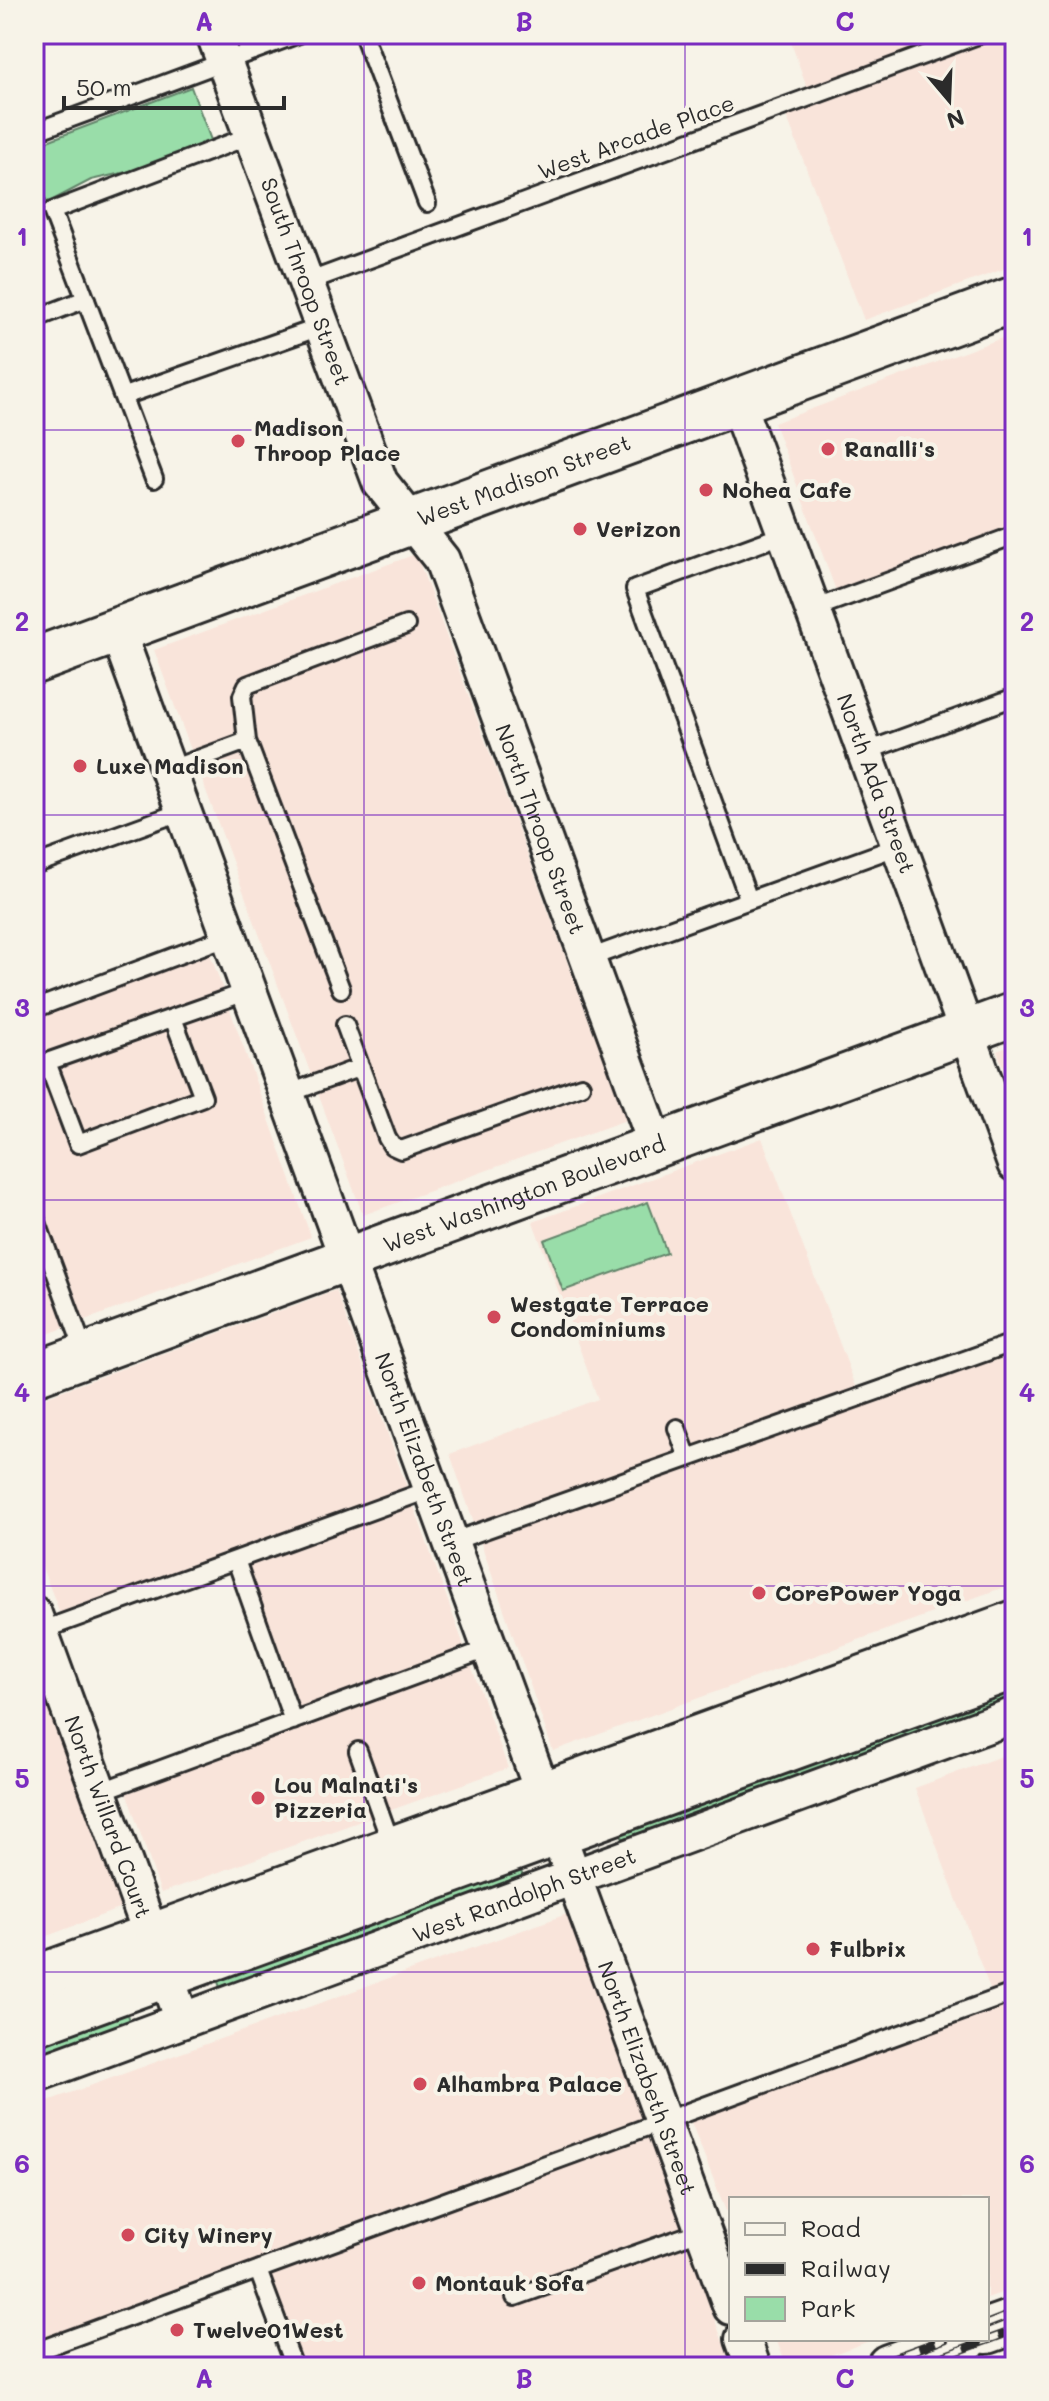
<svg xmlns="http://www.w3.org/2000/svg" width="1049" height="2401" viewBox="0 0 1049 2401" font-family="Mali,sans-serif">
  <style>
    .built { fill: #f9e4da }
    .green { fill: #99dda9; stroke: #62846a; stroke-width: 2 }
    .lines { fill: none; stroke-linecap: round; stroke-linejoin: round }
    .service-casing { stroke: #2b2b2b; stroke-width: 22 }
    .minor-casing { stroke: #2b2b2b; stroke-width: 40 }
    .tertiary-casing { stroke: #2b2b2b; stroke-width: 48 }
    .secondary-casing { stroke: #2b2b2b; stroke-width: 50 }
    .service { stroke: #f7f3e8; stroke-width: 16 }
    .minor { stroke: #f7f3e8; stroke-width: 34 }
    .tertiary { stroke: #f7f3e8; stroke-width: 42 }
    .secondary { stroke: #f7f3e8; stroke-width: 44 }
    .rail-casing { stroke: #2b2b2b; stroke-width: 9 }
    .rail { stroke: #f7f3e8; stroke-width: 6; stroke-dasharray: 18; stroke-linecap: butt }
    .grid { fill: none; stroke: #7b2cbf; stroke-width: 2; stroke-opacity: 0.55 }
    .poi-dot { fill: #d1495b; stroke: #f7f3e8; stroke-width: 3 }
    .labels { text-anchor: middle; stroke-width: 8; stroke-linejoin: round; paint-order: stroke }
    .street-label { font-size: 22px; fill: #2b2b2b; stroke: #f7f3e8 }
    .poi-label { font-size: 22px; font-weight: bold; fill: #2b2b2b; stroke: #f7f3e8; text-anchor: start }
    .neatline { fill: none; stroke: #7b2cbf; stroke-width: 3 }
    .grid-label { font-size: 26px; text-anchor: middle; font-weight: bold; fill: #7b2cbf }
  </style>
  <rect width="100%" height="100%" fill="#f7f3e8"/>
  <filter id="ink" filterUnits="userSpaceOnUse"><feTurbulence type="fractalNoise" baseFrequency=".0125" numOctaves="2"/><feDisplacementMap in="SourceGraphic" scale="16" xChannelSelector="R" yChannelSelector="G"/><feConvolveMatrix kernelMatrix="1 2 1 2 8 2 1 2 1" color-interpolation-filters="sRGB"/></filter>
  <g filter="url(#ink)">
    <path class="built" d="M788 34H1015V265L864 320 783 107 810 96Z
      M1015 333V535L839 599 774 423Z
      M416 554 626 1120 363 1215 154 650Z
      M207 945 311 1237 34 1339V1009Z
      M1015 1044V1098L997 1051Z
      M762 1138 860 1397 1015 1342V1583L553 1751 450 1454 598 1399 533 1222Z
      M336 1290 508 1768 161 1893 123 1783 293 1720 236 1561 64 1623 34 1547V1401Z
      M34 1667 121 1908 34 1941Z
      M1015 1751V2288L987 2298V2199H731V2224L687 2112 994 2000 915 1788Z
      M567 1914 732 2367H294L258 2270 34 2352V2106Z
      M776 2339H875L798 2367H787Z"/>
    <path class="green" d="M191 87 212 143 144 168 91 180 47 203 34 170V146Z
      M648 1202 667 1253 563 1291 544 1240Z
      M1015 1687V1698L624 1841 620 1831Z
      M520 1868 523 1877 220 1988 217 1978Z
      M127 2011 130 2021 34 2057V2045Z"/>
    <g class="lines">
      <defs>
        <path id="service" d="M363 34 427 203
          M34 132 299 34
          M307 282 981 34
          M34 319 86 299
          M124 396 323 326
          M154 479 52 211 252 135
          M813 609 1015 535
          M864 752 1015 697
          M168 770 247 741
          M34 865 183 811
          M749 900 635 589 785 534
          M589 958 899 846
          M341 989 247 741 242 696 247 685 406 625
          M34 1009 229 936
          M173 1018 203 1097 78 1144 47 1062 249 991
          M345 1025 387 1138 392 1146 401 1150 581 1086
          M287 1094 361 1067
          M34 1214 85 1353
          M677 1428 688 1458
          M451 1542 1015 1342
          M236 1560 293 1721
          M40 1631 431 1489
          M358 1751 392 1846
          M99 1792 490 1648
          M258 2270 294 2367
          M515 2297 703 2230
          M34 2352 1015 1992"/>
        <g id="minor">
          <path id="s1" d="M214 34 380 482 442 560 656 1145"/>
          <path id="s2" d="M737 402 1015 1164"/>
          <path id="s3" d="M117 630 731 2307"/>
          <path id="s4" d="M34 1614 182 2020"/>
          <path id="s5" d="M34 2075 1015 1715"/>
          <path d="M743 2339 753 2367"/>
        </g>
        <g id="tertiary">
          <path id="s6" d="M34 1374 1015 1014"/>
          <path d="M34 1978 1015 1622"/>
        </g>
        <g id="secondary">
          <path id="s7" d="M34 661 1015 299"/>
          <path d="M34 2023 1015 1666"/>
          <path d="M987 2331 1015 2321"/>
          <path d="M889 2367 966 2339"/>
        </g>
      </defs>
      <use href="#service" class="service-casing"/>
      <use href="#minor" class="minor-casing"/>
      <use href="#tertiary" class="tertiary-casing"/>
      <use href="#secondary" class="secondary-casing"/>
      <use href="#service" class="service"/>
      <use href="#minor" class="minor"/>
      <use href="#tertiary" class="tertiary"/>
      <use href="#secondary" class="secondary"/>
      <defs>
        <path id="rail" d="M987 2324 1015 2313
          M868 2367 945 2339
          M914 2367 1015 2330"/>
      </defs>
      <use href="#rail" class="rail-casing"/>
      <use href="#rail" class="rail"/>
    </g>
  </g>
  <path class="grid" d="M364 34V2367M685 34V2367M34 430H1015M34 815H1015M34 1200H1015M34 1586H1015M34 1972H1015"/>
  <g class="poi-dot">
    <circle cx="238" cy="441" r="8"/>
    <circle cx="828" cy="449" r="8"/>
    <circle cx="706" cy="490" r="8"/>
    <circle cx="580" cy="529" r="8"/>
    <circle cx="80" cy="766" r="8"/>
    <circle cx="494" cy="1317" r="8"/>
    <circle cx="759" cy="1593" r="8"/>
    <circle cx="258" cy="1798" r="8"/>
    <circle cx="813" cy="1949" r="8"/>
    <circle cx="420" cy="2084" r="8"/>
    <circle cx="128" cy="2235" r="8"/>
    <circle cx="419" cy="2283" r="8"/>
    <circle cx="177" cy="2330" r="8"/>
  </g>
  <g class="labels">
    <g class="street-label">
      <text transform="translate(636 137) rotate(-20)" y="8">West Arcade Place</text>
      <text dy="8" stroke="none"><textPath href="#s1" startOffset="264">South Throop Street</textPath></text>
      <text dy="8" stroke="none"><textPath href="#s7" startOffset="522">West Madison Street</textPath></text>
      <text dy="8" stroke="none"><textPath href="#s2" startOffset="406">North Ada Street</textPath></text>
      <text dy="8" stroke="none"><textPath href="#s1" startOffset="864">North Throop Street</textPath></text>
      <text dy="8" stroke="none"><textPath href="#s6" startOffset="522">West Washington Boulevard</textPath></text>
      <text dy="8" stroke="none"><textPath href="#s3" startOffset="894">North Elizabeth Street</textPath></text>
      <text dy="8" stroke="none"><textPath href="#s4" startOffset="216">North Willard Court</textPath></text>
      <text dy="8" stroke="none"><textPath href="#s5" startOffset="522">West Randolph Street</textPath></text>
      <text dy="8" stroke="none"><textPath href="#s3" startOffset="1542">North Elizabeth Street</textPath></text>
    </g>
    <g class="poi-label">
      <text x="254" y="436">Madison<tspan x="254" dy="25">Throop Place</tspan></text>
      <text x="844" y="457">Ranalli's</text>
      <text x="722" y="498">Nohea Cafe</text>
      <text x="596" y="537">Verizon</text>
      <text x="96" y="774">Luxe Madison</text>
      <text x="510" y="1312">Westgate Terrace<tspan x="510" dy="25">Condominiums</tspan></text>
      <text x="775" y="1601">CorePower Yoga</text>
      <text x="274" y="1793">Lou Malnati's<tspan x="274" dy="25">Pizzeria</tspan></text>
      <text x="829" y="1957">Fulbrix</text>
      <text x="436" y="2092">Alhambra Palace</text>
      <text x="144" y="2243">City Winery</text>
      <text x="435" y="2291">Montauk Sofa</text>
      <text x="193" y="2338">Twelve01West</text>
    </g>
  </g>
  <rect width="1049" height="2401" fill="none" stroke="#f7f3e8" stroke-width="88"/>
  <rect x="729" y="2197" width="260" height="144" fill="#f7f3e8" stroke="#a5a39c" stroke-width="2"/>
  <rect x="745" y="2223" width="40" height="12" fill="#f7f3e8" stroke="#a5a39c" stroke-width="2"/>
  <text x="801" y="2237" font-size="24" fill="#2b2b2b">Road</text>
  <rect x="745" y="2263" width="40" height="12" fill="#2b2b2b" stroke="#a5a39c" stroke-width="2"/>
  <text x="801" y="2277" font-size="24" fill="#2b2b2b">Railway</text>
  <rect x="745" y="2297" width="40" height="24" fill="#99dda9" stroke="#a5a39c" stroke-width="2"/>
  <text x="801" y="2317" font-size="24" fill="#2b2b2b">Park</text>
  <g transform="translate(949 100) rotate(161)" stroke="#f7f3e8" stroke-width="6" paint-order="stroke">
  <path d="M0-6L14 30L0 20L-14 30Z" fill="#2b2b2b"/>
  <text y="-12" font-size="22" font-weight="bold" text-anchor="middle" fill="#2b2b2b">N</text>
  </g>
  <path d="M64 96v12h220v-12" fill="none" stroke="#2b2b2b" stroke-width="4"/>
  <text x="76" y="96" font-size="24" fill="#2b2b2b" stroke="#f7f3e8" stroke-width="6" paint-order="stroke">50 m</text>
  <rect x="44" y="44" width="961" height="2313" class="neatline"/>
  <g class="grid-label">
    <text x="204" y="31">A</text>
    <text x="524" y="31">B</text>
    <text x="845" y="31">C</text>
    <text x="22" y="246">1</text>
    <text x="1027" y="246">1</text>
    <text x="22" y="631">2</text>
    <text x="1027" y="631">2</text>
    <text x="22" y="1017">3</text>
    <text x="1027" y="1017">3</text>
    <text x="22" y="1402">4</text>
    <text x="1027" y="1402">4</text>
    <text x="22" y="1788">5</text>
    <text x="1027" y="1788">5</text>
    <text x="22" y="2173">6</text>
    <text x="1027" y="2173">6</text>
    <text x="204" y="2388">A</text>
    <text x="524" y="2388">B</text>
    <text x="845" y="2388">C</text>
  </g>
</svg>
